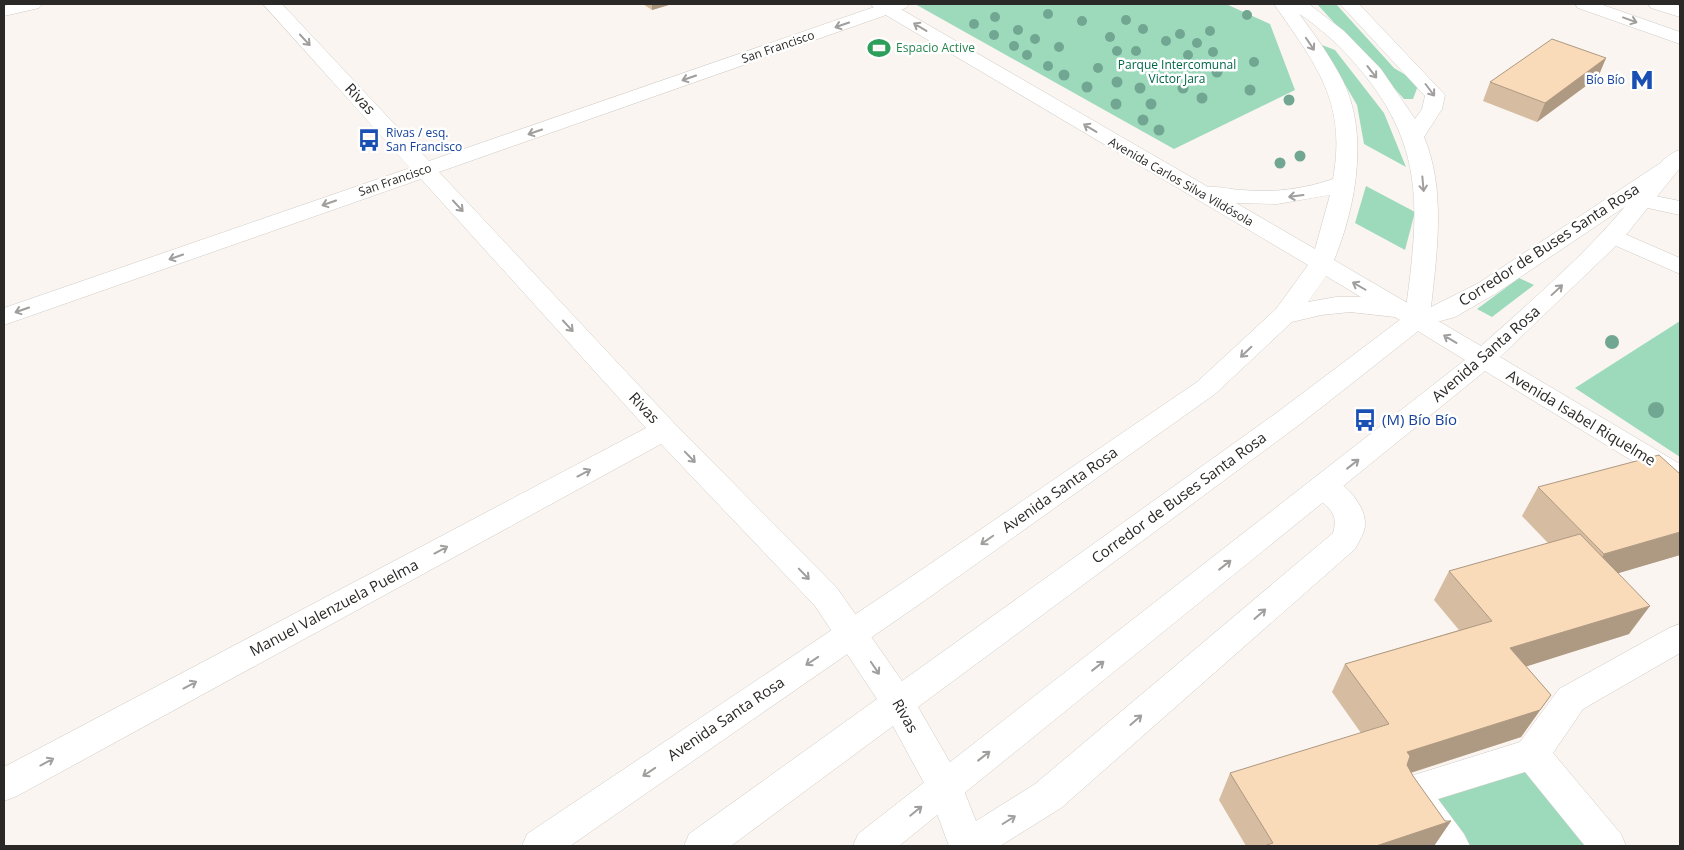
<svg xmlns="http://www.w3.org/2000/svg" width="1684" height="850" viewBox="0 0 1684 850" font-family="'Open Sans',sans-serif">
  <style>
    .green { fill: #9ddabc }
    .lines { fill: none; stroke-linecap: round; stroke-linejoin: round }
    .minor-casing { stroke: #d0cbc6; stroke-width: 1 }
    .major-casing { stroke: #d0cbc6; stroke-width: 1 }
    .minor { fill: #fff; fill-rule: evenodd }
    .major { fill: #fff; fill-rule: evenodd }
    .tree { fill: #71a792 }
    .wall { fill: #d6bca0 }
    .shaded-wall { fill: #ae9982 }
    .building { fill: #f9dbba; stroke: #ae9982 }
    .oneway { stroke: #a09f9e }
    .labels { text-anchor: middle; stroke-width: 5; stroke-linejoin: round; paint-order: stroke }
    .far-street-label { font-size: 12px; fill: #2b2927; stroke: #fff }
    .far-leisure-label { font-size: 12px; fill: #27864d; stroke: #fff; text-anchor: start }
    .far-park-label { font-size: 12px; fill: #016746; stroke: #fff }
    .far-transit-label { font-size: 12px; fill: #164399; stroke: #fff; text-anchor: end }
    .street-label { font-size: 15px; fill: #2b2927; stroke: #fff }
    .transit-label { font-size: 15px; fill: #164399; stroke: #fff; text-anchor: start }
  </style>
  <rect width="100%" height="100%" fill="#faf5f0"/>
  <path class="green" d="M915 4H1226L1270 24 1295 90 1174 149Z
    M1317 4H1336L1394 68 1419 83 1413 99H1404Z
    M1322 45 1335 50 1384 113 1406 167 1364 144 1357 105Z
    M1366 186 1415 212 1405 250 1355 223Z
    M1519 278 1534 285 1492 317 1477 309Z
    M1680 321V457L1575 388Z
    M1528 764 1594 846H1462L1427 798Z"/>
  <g class="lines">
    <defs>
      <path id="minor" d="M12 4H42L39 8 4 16V6Z
        M263 4H282L429 161 883 4H909L906 8 439 172 674 423 837 588 902 681 1279 411 1405 316C1419 210 1428 144 1351 59 1340 46 1326 34 1312 23 1305 17 1294 12 1289 4H1309L1344 31 1381 69 1415 119 1422 109 1425 96 1340 4H1359L1445 95 1442 109 1424 137C1446 189 1437 253 1431 307L1477 284 1659 164 1667 162 1675 164 1678 169 1675 174 1645 194 1680 201V215L1634 205 1632 202 1495 294 1455 317 1426 325 1299 425 918 707 958 776 976 821 1035 784 1333 533C1341 506 1319 506 1309 487L1313 480C1316 479 1321 476 1324 477 1343 478 1366 506 1365 524 1365 533 1359 541 1355 549L1061 808 1000 846H949L929 792 893 726 731 846H684L689 834 877 699 815 606 661 444 17 796 4 801V767L646 428 421 179 4 325V308L410 168Z
        M1575 4H1600L1680 32V44L1578 8Z
        M1648 4H1674L1680 6V17L1651 8Z
        M1613 229 1680 258V274L1605 241 1601 236 1605 231Z
        M1680 624V653L1583 709 1553 753 1621 834 1626 846H1585L1525 772 1438 799 1464 834 1470 846H1429L1398 802 1393 791 1398 780 1520 742 1559 689 1669 628Z"/>
      <path id="major" d="M871 4H892L1208 187C1219 186 1232 190 1243 190 1274 193 1304 189 1333 179 1347 101 1316 65 1274 4H1292C1310 29 1329 53 1343 81 1369 134 1356 207 1334 260L1481 346C1532 300 1584 256 1628 203 1640 188 1662 154 1680 150V168L1621 241 1500 357 1680 464V487L1670 484 1485 371 899 846H853L858 834 1465 360 1395 317 1350 312 1321 315 1292 322 1215 394 924 601 570 846H522L527 834 902 583 1197 382 1276 309 1308 265 874 8ZM1330 195 1315 249 1236 203 1277 204ZM1326 276 1361 297H1336L1308 302Z"/>
    </defs>
    <use href="#minor" class="minor-casing"/>
    <use href="#major" class="major-casing"/>
    <use href="#minor" class="minor"/>
    <use href="#major" class="major"/>
  </g>
  <g class="tree">
    <circle cx="1048" cy="14" r="5"/>
    <circle cx="1247" cy="15" r="5"/>
    <circle cx="995" cy="17" r="5"/>
    <circle cx="1126" cy="20" r="5"/>
    <circle cx="1082" cy="21" r="5"/>
    <circle cx="974" cy="24" r="5"/>
    <circle cx="1143" cy="29" r="5"/>
    <circle cx="1018" cy="30" r="5"/>
    <circle cx="1210" cy="31" r="5"/>
    <circle cx="1180" cy="34" r="5"/>
    <circle cx="994" cy="35" r="5"/>
    <circle cx="1110" cy="37" r="5"/>
    <circle cx="1035" cy="39" r="5"/>
    <circle cx="1166" cy="41" r="5"/>
    <circle cx="1197" cy="43" r="5"/>
    <circle cx="1014" cy="46" r="5"/>
    <circle cx="1059" cy="47" r="5"/>
    <circle cx="1117" cy="51" r="5"/>
    <circle cx="1136" cy="51" r="5"/>
    <circle cx="1213" cy="52" r="5"/>
    <circle cx="1027" cy="55" r="5"/>
    <circle cx="1188" cy="55" r="5"/>
    <circle cx="1254" cy="62" r="5"/>
    <circle cx="1048" cy="66" r="5"/>
    <circle cx="1098" cy="68" r="5"/>
    <circle cx="1217" cy="72" r="5.5"/>
    <circle cx="1064" cy="75" r="5.5"/>
    <circle cx="1166" cy="78" r="5.5"/>
    <circle cx="1117" cy="82" r="5.5"/>
    <circle cx="1087" cy="87" r="5.5"/>
    <circle cx="1140" cy="88" r="5.5"/>
    <circle cx="1183" cy="88" r="5.5"/>
    <circle cx="1250" cy="90" r="5.5"/>
    <circle cx="1202" cy="98" r="5.5"/>
    <circle cx="1289" cy="100" r="5.5"/>
    <circle cx="1116" cy="104" r="5.5"/>
    <circle cx="1151" cy="104" r="5.5"/>
    <circle cx="1143" cy="120" r="5.5"/>
    <circle cx="1159" cy="130" r="5.5"/>
    <circle cx="1300" cy="156" r="5.5"/>
    <circle cx="1280" cy="163" r="5.5"/>
    <circle cx="1612" cy="342" r="7"/>
    <circle cx="1656" cy="410" r="8"/>
  </g>
  <path class="wall" d="M643 4H672L652 10Z
    M1606 58 1598 77 1537 122 1483 101 1490 82Z
    M1538 487 1680 555 1618 573 1629 634 1526 666 1551 695 1521 737 1411 773 1413 776 1445 821H1451L1434 846H1246L1219 800 1230 773 1361 733 1332 692 1345 664 1459 630 1434 600 1449 571 1548 543 1522 516Z"/>
  <path class="shaded-wall" d="M652 4H672L652 10Z
    M1606 58 1598 77 1537 122 1545 103Z
    M1680 532V555L1585 583 1604 554Z
    M1650 606 1629 634 1493 677 1510 648Z
    M1551 695 1521 737 1391 779 1407 752Z
    M1451 821 1434 846H1376Z"/>
  <path class="building" d="M1552 39 1606 58 1545 103 1490 82Z
    M1659 455 1680 474V532L1604 554 1538 487Z
    M1580 534 1650 606 1510 648 1551 695 1540 710 1407 752 1410 756 1407 765 1413 776 1445 821H1451L1376 846H1264L1273 843 1230 773 1389 724 1345 664 1492 621 1449 571Z"/>
  <defs><path id="oneway-shaft" d="M-6 0H5M1.5-3L5.5 0L1.5 3" fill="none" stroke-width="1.6" stroke-linecap="round" stroke-linejoin="round" transform="scale(1.25)"/></defs>
  <g class="oneway">
    <use href="#oneway-shaft" transform="translate(1630 20) rotate(20)"/>
    <use href="#oneway-shaft" transform="translate(842 25) rotate(161)"/>
    <use href="#oneway-shaft" transform="translate(920 27) rotate(-149)"/>
    <use href="#oneway-shaft" transform="translate(305 40) rotate(47)"/>
    <use href="#oneway-shaft" transform="translate(1310 44) rotate(56)"/>
    <use href="#oneway-shaft" transform="translate(1372 72) rotate(52)"/>
    <use href="#oneway-shaft" transform="translate(689 78) rotate(161)"/>
    <use href="#oneway-shaft" transform="translate(1430 90) rotate(53)"/>
    <use href="#oneway-shaft" transform="translate(1090 128) rotate(-149)"/>
    <use href="#oneway-shaft" transform="translate(535 132) rotate(161)"/>
    <use href="#oneway-shaft" transform="translate(1423 184) rotate(85)"/>
    <use href="#oneway-shaft" transform="translate(1296 196) rotate(173)"/>
    <use href="#oneway-shaft" transform="translate(329 203) rotate(161)"/>
    <use href="#oneway-shaft" transform="translate(458 206) rotate(47)"/>
    <use href="#oneway-shaft" transform="translate(176 257) rotate(161)"/>
    <use href="#oneway-shaft" transform="translate(1359 286) rotate(-150)"/>
    <use href="#oneway-shaft" transform="translate(1557 290) rotate(-43)"/>
    <use href="#oneway-shaft" transform="translate(22 310) rotate(161)"/>
    <use href="#oneway-shaft" transform="translate(568 326) rotate(47)"/>
    <use href="#oneway-shaft" transform="translate(1450 339) rotate(-149)"/>
    <use href="#oneway-shaft" transform="translate(1246 352) rotate(136)"/>
    <use href="#oneway-shaft" transform="translate(690 457) rotate(46)"/>
    <use href="#oneway-shaft" transform="translate(1353 464) rotate(-38)"/>
    <use href="#oneway-shaft" transform="translate(584 473) rotate(-28)"/>
    <use href="#oneway-shaft" transform="translate(987 540) rotate(145)"/>
    <use href="#oneway-shaft" transform="translate(441 550) rotate(-28)"/>
    <use href="#oneway-shaft" transform="translate(1225 565) rotate(-38)"/>
    <use href="#oneway-shaft" transform="translate(804 574) rotate(46)"/>
    <use href="#oneway-shaft" transform="translate(1260 614) rotate(-41)"/>
    <use href="#oneway-shaft" transform="translate(812 661) rotate(146)"/>
    <use href="#oneway-shaft" transform="translate(1098 666) rotate(-38)"/>
    <use href="#oneway-shaft" transform="translate(875 668) rotate(56)"/>
    <use href="#oneway-shaft" transform="translate(190 685) rotate(-28)"/>
    <use href="#oneway-shaft" transform="translate(1136 720) rotate(-41)"/>
    <use href="#oneway-shaft" transform="translate(984 756) rotate(-38)"/>
    <use href="#oneway-shaft" transform="translate(47 762) rotate(-28)"/>
    <use href="#oneway-shaft" transform="translate(649 772) rotate(146)"/>
    <use href="#oneway-shaft" transform="translate(916 811) rotate(-39)"/>
    <use href="#oneway-shaft" transform="translate(1009 820) rotate(-32)"/>
  </g>
  <defs>
    <symbol id="stadium-bare" viewBox="-9 -9 18 18"><path d="M0-5a6.5 5 0 1 0 0 10a6.5 5 0 1 0 0-10ZM-3.5-1.8h7v3.6h-7Z" fill="#2e9e5b" stroke="#fff" stroke-width="2.5" paint-order="stroke"/></symbol>
    <symbol id="metro-bare" viewBox="-9 -9 18 18"><path d="M-5.5 5V-5H-3L0 0L3-5H5.5V5H3V-.5L0 4L-3-.5V5Z" fill="#1a4fb4" stroke="#fff" stroke-width="2.5" paint-order="stroke"/></symbol>
    <symbol id="bus-bare" viewBox="-9 -9 18 18"><path d="M-5-6H5V4H4V6H2V4H-2V6H-4V4H-5ZM-3.5-4V0h7V-4ZM-3.5 1.2v1.5H-2V1.2ZM2 1.2v1.5H3.5V1.2Z" fill="#1a4fb4" stroke="#fff" stroke-width="2.5" paint-order="stroke"/></symbol>
  </defs>
  <g fill-rule="evenodd">
    <use href="#stadium-bare" x="863" y="32" width="32" height="32"/>
    <use href="#metro-bare" x="1626" y="64" width="32" height="32"/>
    <use href="#bus-bare" x="353" y="124" width="32" height="32"/>
    <use href="#bus-bare" x="1349" y="404" width="32" height="32"/>
  </g>
  <g class="labels">
    <g class="far-street-label">
      <text transform="translate(778 47) rotate(-19)" y="4">San Francisco</text>
      <text transform="translate(395 180) rotate(-19)" y="4">San Francisco</text>
      <text transform="translate(1181 182) rotate(30)" y="4">Avenida Carlos Silva Vildósola</text>
    </g>
    <g class="far-leisure-label">
      <text x="896" y="52">Espacio Active</text>
    </g>
    <g class="far-park-label">
      <text x="1177" y="69">Parque Intercomunal<tspan x="1177" dy="14">Victor Jara</tspan></text>
    </g>
    <g class="far-transit-label">
      <text x="1625" y="84">Bío Bío</text>
      <text x="386" y="137" text-anchor="start">Rivas / esq.<tspan x="386" dy="14">San Francisco</tspan></text>
    </g>
    <g class="street-label">
      <text transform="translate(360 99) rotate(47)" y="5">Rivas</text>
      <text transform="translate(1549 245) rotate(-33)" y="5">Corredor de Buses Santa Rosa</text>
      <text transform="translate(1486 354) rotate(-41)" y="5">Avenida Santa Rosa</text>
      <text transform="translate(644 408) rotate(47)" y="5">Rivas</text>
      <text transform="translate(1581 418) rotate(31)" y="5">Avenida Isabel Riquelme</text>
      <text transform="translate(1060 490) rotate(-35)" y="5">Avenida Santa Rosa</text>
      <text transform="translate(1179 498) rotate(-36)" y="5">Corredor de Buses Santa Rosa</text>
      <text transform="translate(334 608) rotate(-28)" y="5">Manuel Valenzuela Puelma</text>
      <text transform="translate(905 716) rotate(60)" y="5">Rivas</text>
      <text transform="translate(726 719) rotate(-34)" y="5">Avenida Santa Rosa</text>
    </g>
    <g class="transit-label">
      <text x="1382" y="425">(M) Bío Bío</text>
    </g>
  </g>
  <rect width="1684" height="850" fill="none" stroke="#2b2927" stroke-width="10"/>
</svg>
